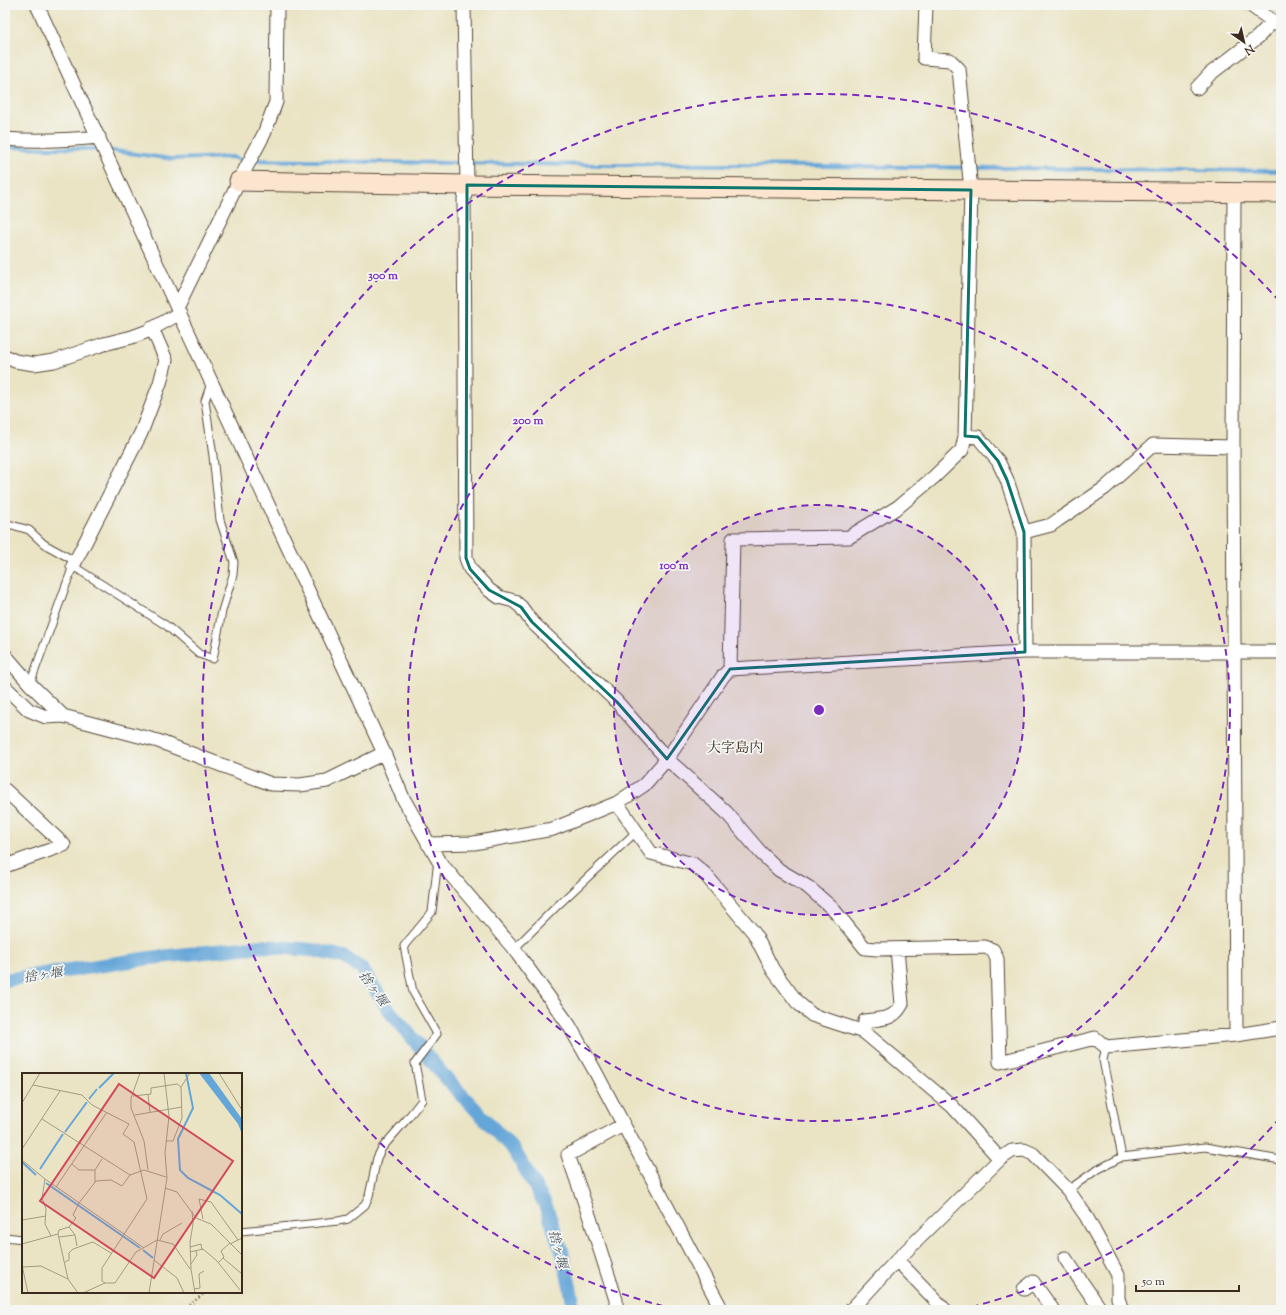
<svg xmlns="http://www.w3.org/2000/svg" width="1286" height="1315" viewBox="0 0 1286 1315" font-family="'Sorts Mill Goudy','Noto Serif JP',serif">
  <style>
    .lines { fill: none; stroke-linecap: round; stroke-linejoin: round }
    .stream { stroke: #65a6d8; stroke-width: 4 }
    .canal { stroke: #65a6d8; stroke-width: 14 }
    .lane-casing { stroke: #554637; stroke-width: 9 }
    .street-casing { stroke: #554637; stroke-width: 15 }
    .secondary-casing { stroke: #554637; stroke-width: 21 }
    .path { stroke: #554637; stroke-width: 2.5; stroke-dasharray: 1 3; stroke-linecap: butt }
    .lane { stroke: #fff; stroke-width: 7 }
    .street { stroke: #fff; stroke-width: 13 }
    .secondary { stroke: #fce5cf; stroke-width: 19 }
    .marked { fill: none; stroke: #0f766e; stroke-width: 3; stroke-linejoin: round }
    .ring { fill: none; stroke: #7b2cbf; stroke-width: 2; stroke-dasharray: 7 5 }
    .labels { text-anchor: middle; stroke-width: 3.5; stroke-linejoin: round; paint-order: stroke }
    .water-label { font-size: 13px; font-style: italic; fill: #4a555f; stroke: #f6f6f2 }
    .quarter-label { font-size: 14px; fill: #3b2a1e; stroke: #f6f6f2 }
    .inset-river { fill: none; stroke: #65a6d8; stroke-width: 2 }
    .inset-road { fill: none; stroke: #a49a82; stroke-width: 1 }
    .view { fill: #d1495b; fill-opacity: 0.15; stroke: #d1495b; stroke-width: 2 }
    .inset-edge { fill: none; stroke: #3b2a1e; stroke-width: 2 }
    .centre { fill: #7b2cbf; stroke: #f6f6f2; stroke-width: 2 }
    .ring-label { font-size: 12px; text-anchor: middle; font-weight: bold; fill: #7b2cbf; stroke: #f6f6f2; stroke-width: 3.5; stroke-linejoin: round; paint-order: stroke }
  </style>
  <rect width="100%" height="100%" fill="#f6f6f2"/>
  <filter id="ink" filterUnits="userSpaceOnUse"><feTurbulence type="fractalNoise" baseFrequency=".025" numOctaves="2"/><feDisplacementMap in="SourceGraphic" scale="8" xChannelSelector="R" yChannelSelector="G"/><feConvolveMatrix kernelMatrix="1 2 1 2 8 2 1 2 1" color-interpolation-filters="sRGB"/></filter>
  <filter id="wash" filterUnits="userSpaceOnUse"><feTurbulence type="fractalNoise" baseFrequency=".012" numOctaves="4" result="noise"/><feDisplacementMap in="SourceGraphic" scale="16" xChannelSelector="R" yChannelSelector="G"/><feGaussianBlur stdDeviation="0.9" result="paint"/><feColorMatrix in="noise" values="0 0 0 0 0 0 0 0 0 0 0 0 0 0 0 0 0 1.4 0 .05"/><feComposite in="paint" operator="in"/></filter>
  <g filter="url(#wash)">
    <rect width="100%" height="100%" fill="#eae4c5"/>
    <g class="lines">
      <path class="stream" d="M5 147 101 149
        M107 150 172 159 233 157 240 160 602 165H630L637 164 1281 171"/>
      <path class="canal" d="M5 980 150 958 262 946 312 950 344 957 362 969 388 1009 445 1077 514 1150 545 1204 562 1251 572 1296V1310"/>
    </g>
  </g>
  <g filter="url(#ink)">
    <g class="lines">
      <defs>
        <path id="lane" d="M5 523 29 530 44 544 75 561
          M30 684 73 566 167 626 199 654 213 659 222 611 233 575 234 562 220 520 213 456 205 401 211 383
          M514 949 556 907 636 832
          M1106 1047 1103 1060 1122 1157
          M1068 1190 1095 1171 1122 1157 1205 1147 1281 1160
          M241 1231 338 1221 348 1219 365 1205 369 1196 377 1158 382 1148 407 1119 422 1100 415 1063 437 1034 413 992 404 946 432 912 438 860
          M5 1237 23 1239"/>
        <path id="street" d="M37 5 277 524 384 753 403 798 438 860 514 949 569 1025 595 1071 722 1310
          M464 5 467 185 464 199 466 558 470 569 489 590 499 597 514 601 521 607 532 622 617 702 667 759 726 812 761 853 779 870 808 887 833 909 865 948 877 949 985 947 993 950 997 959 1000 1062 1095 1038 1106 1047 1236 1035 1281 1028
          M1250 5 1281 27
          M1197 88 1210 74 1258 37 1273 21
          M5 139C37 142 68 140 99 137
          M1234 193 1233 447 1236 1035
          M177 308 239 181 264 134 276 102 277 5
          M5 356 15 361 34 364 54 361 104 344 132 337 148 331 180 313
          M965 436 978 437 998 461 1007 480 1024 532 1025 652
          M1024 532 1051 525 1058 520 1105 488 1153 445 1233 447
          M73 566 141 433 160 383 166 360 152 328
          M5 655 30 684 63 716
          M730 669 733 539 849 537 898 507 934 477 962 450 965 436 971 190 959 69 950 60 924 58 926 5
          M5 687 29 710 46 717 63 716 158 741 271 784 300 785 327 781 384 753
          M5 790 64 845 5 866
          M617 803 651 853 693 864 705 874 754 933 773 970 797 1002 812 1015 864 1032 952 1106 1000 1159
          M428 844 474 843 553 829 617 803 644 785 667 759 723 676 730 669 1025 652H1281
          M864 1032 865 1021C882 1018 893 1021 902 1004L897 949
          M1065 1258 1101 1310
          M897 1260 945 1310
          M1024 1289 1033 1282 1053 1310
          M616 1310V1300L590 1218 568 1155 623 1125
          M851 1310 897 1260 1000 1159 1012 1151 1024 1150 1033 1154 1068 1190 1086 1216 1118 1275V1298L1122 1310"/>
        <path id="secondary" d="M239 181 467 185 1281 193"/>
      </defs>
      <use href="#lane" class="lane-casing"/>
      <use href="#street" class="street-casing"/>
      <use href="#secondary" class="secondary-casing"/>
      <path class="path" d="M183 1310 206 1292"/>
      <use href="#lane" class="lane"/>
      <use href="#street" class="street"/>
      <use href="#secondary" class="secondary"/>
    </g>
  </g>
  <path class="marked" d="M467 185 971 190 965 436 978 437 998 461 1007 480 1024 532 1025 652 730 669 667 759 617 702 532 622 521 607 489 590 470 569 466 558Z"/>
  <circle cx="819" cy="710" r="205" fill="#7b2cbf" fill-opacity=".12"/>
  <g class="ring">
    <circle cx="819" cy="710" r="205"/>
    <circle cx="819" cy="710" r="411"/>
    <path d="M1280 1118A616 616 0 0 1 963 1309M675 1309A616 616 0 1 1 1280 302"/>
  </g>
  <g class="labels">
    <g class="water-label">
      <text transform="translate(43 974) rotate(-9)" y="5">捨ヶ堰</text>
      <text transform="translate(374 988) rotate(55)" y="5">捨ヶ堰</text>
      <text transform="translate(559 1249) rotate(75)" y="5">捨ヶ堰</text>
    </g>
    <g class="quarter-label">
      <text x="735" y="752">大字島内</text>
    </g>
  </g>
  <g transform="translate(22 1073)">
    <rect width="220" height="220" fill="#eae4c5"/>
    <path d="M177 0H187L220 46V61L216 51Z" fill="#65a6d8"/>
    <path class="inset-river" d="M164 0 171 35 156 66 158 97 166 105 198 122 220 141M77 15 92 0M67 26 75 16M43 59 65 29M0 89 14 102M18 96 41 61M24 110 118 175M121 177 131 185"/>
    <path class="inset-road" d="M118 0 109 25V35L122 68 126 97M197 0 220 37M11 12 60 22 70 32 107 51 101 61 112 69 125 126 80 195V208L83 210M126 21 128 39M111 23 129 21V15L155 11 159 14M0 30 18 0M113 42 160 34M20 46 108 102M144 68H151L160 45 159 14 168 0M0 76 38 18M0 87 23 106 122 175M50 91 57 97H73M23 106 20 125 24 136 23 151 29 163M73 109V97L80 86M34 114 85 39M143 115 155 119 174 145 189 151 220 182M170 138 171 151 168 169 169 196 173 220M181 146 177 126 189 129 216 167M0 147 24 143M47 154 53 162 55 173M36 161 46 206M37 164 53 162M135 167 151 171 168 196M138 167 141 161 160 150M0 171 36 161 37 157 47 154 54 145 51 142 57 130 74 108 89 107 100 113 108 102 122 97 144 104M208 171 220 165M168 174 179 171 180 177M168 179 181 176 195 188 218 217M201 185 220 201M132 187 155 205 162 220M43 189 47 187V180L51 176 71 169 89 180M196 190 202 184 199 178 208 170M169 191 175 182 174 178M0 192 6 220M0 194 19 193 25 196 46 206 56 220M172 216 178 215 177 201 182 198M61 220 83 210H93L114 179 135 167M127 220 145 105 143 80 147 43 142 0"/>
    <path class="view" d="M97 11 211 88 132 205 18 128Z"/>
    <rect width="220" height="220" class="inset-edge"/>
  </g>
  <circle cx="819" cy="710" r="6" class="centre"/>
  <g class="ring-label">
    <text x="383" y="279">300 m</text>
    <text x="528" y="424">200 m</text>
    <text x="674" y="569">100 m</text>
  </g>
  <rect width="1286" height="1315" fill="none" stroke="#f6f6f2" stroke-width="20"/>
  <g transform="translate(1244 42) rotate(146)" stroke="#f6f6f2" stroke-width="3" paint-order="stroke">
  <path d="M0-3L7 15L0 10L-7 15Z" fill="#3b2a1e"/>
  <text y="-6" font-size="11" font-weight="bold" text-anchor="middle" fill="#3b2a1e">N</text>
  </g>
  <path d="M1136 1285v6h103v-6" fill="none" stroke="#3b2a1e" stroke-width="2"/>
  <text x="1142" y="1285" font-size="12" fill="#3b2a1e" stroke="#f6f6f2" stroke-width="3" paint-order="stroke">50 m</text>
</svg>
